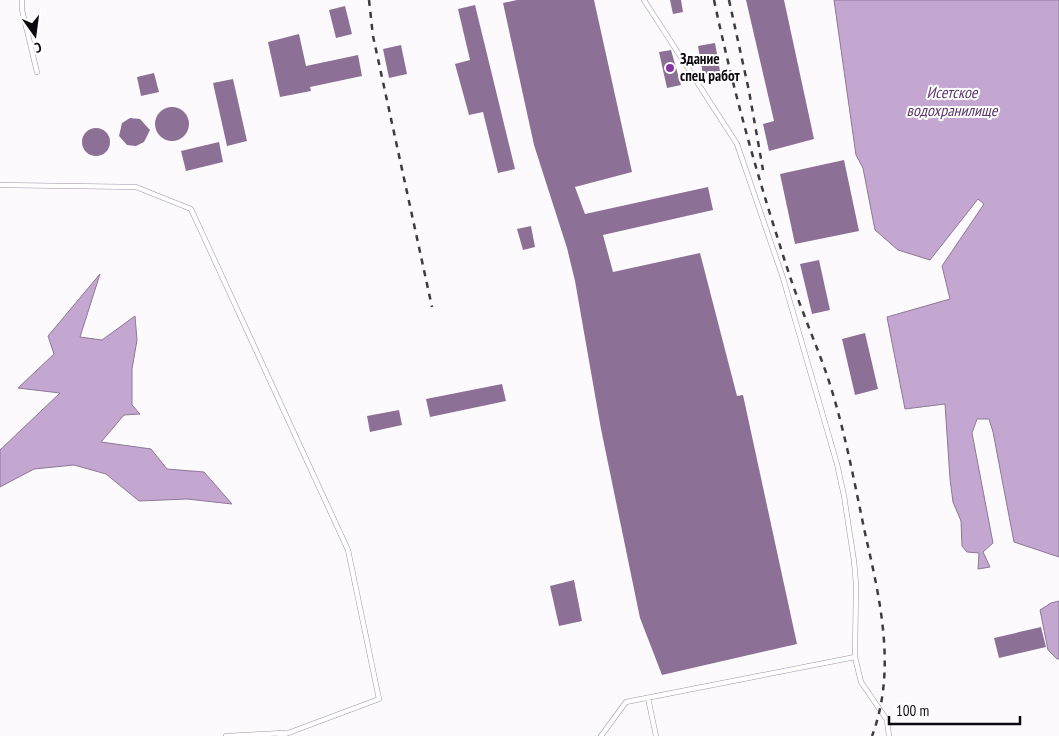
<svg xmlns="http://www.w3.org/2000/svg" width="1059" height="736" viewBox="0 0 1059 736" font-family="'PT Sans Narrow',sans-serif">
  <style>
    .water { fill: #c4a7d0; stroke: #8d7896 }
    .building { fill: #8c7096 }
    .lines { fill: none; stroke-linecap: round; stroke-linejoin: round }
    .service-casing { stroke: #a193a6; stroke-width: 5.5 }
    .service { stroke: #fff; stroke-width: 4.5 }
    .rail { stroke: #3f3a40; stroke-width: 2.5; stroke-dasharray: 6 6; stroke-linecap: butt }
    .poi-dot { fill: #8735a3; stroke: #fff; stroke-width: 2 }
    .labels { text-anchor: middle; stroke-width: 4; stroke-linejoin: round; paint-order: stroke }
    .poi-label { font-size: 15px; font-weight: bold; fill: #0e0910; stroke: #fff; text-anchor: start }
    .water-label { font-size: 16px; font-style: italic; fill: #5d376b; stroke: #fff }
  </style>
  <rect width="100%" height="100%" fill="#fdfafe"/>
  <path class="water" d="M834 0H1059V557L1014 542 993 432 989 419H977L972 433 993 543 983 552 990 567 978 569 979 553 967 552 962 546 961 521 953 502 950 479 945 404 905 409 887 317 950 299 942 266 984 204 978 199 930 260 898 250 875 230 863 168 856 155Z
    M100 274 80 337 102 340 135 316 137 340 132 369V405L140 414 124 415 101 442 151 449 167 469 204 472 232 504 187 499 139 501 106 474 74 465 34 469 0 487V450L60 393 18 388 54 354 48 336Z
    M1059 601V659H1057L1048 650 1040 610 1051 603Z"/>
  <path class="building" d="M517 0H594L632 172 575 187 585 214 708 187 713 210 603 235 613 272 700 253 737 396 743 395 797 644 662 675 640 618 601 429 575 281 567 248 534 145 503 3Z
    M670 0H681L683 12 673 14Z
    M746 0H784L814 139 769 151 763 124 774 121Z
    M475 5 515 169 498 173 483 112 469 115 455 64 470 60 458 9Z
    M345 6 352 34 336 38 329 10Z
    M299 34 306 66 358 55 362 76 310 87 311 91 280 97 268 42Z
    M715 43 720 71 703 75 698 46Z
    M401 45 407 74 389 78 383 49Z
    M671 50 681 85 667 88 659 52Z
    M154 73 159 92 141 96 137 77Z
    M233 79 247 141 227 146 213 83Z
    M155 124a17 17 0 1 1 34 0a17 17 0 1 1-34 0Z
    M130 118 140 119 150 130 144 142 136 146 127 145 119 136 122 123Z
    M82 142a14 14 0 1 1 28 0a14 14 0 1 1-28 0Z
    M219 142 223 162 186 171 181 151Z
    M844 160 859 231 795 244 780 174Z
    M531 226 535 247 523 250 517 229Z
    M819 260 830 310 812 314 800 264Z
    M865 333 878 389 855 395 842 339Z
    M502 384 506 401 430 417 426 399Z
    M399 410 402 425 370 432 367 416Z
    M574 580 582 621 559 626 550 586Z
    M1041 627 1046 647 999 658 994 638Z"/>
  <g class="lines">
    <defs>
      <path id="service" d="M22 0V10L37 72
        M0 185 136 187 191 209 348 550 379 699 280 736
        M855 657 861 682 887 720 889 736
        M648 698 656 736
        M226 736 284 733
        M601 736 626 702 855 657 856 584 854 561 844 496 837 464 783 278 737 144 644 0"/>
    </defs>
    <use href="#service" class="service-casing"/>
    <use href="#service" class="service"/>
    <path class="rail" d="M369 0 373 36 432 307
      M714 0C731 80 752 158 777 236 785 262 793 287 803 312 813 339 824 364 832 391 846 437 855 485 865 533 880 599 897 670 872 736
      M729 0 749 91 763 170"/>
  </g>
  <circle class="poi-dot" cx="670" cy="68" r="5"/>
  <g class="labels">
    <g class="poi-label">
      <text x="680" y="64">Здание<tspan x="680" dy="17">спец работ</tspan></text>
    </g>
    <g class="water-label">
      <text x="952" y="98">Исетское<tspan x="952" dy="18">водохранилище</tspan></text>
    </g>
  </g>
  <g transform="translate(35 35) rotate(166)" stroke="#ffffff" stroke-width="4" paint-order="stroke">
  <path d="M0-4L9 19L0 12L-9 19Z" fill="#0e0910"/>
  <text y="-8" font-size="14" font-weight="bold" text-anchor="middle" fill="#0e0910">С</text>
  </g>
  <path d="M889 716v8h131v-8" fill="none" stroke="#0e0910" stroke-width="2.5"/>
  <text x="896" y="716" font-size="15" fill="#0e0910" stroke="#ffffff" stroke-width="4" paint-order="stroke">100 m</text>
</svg>
